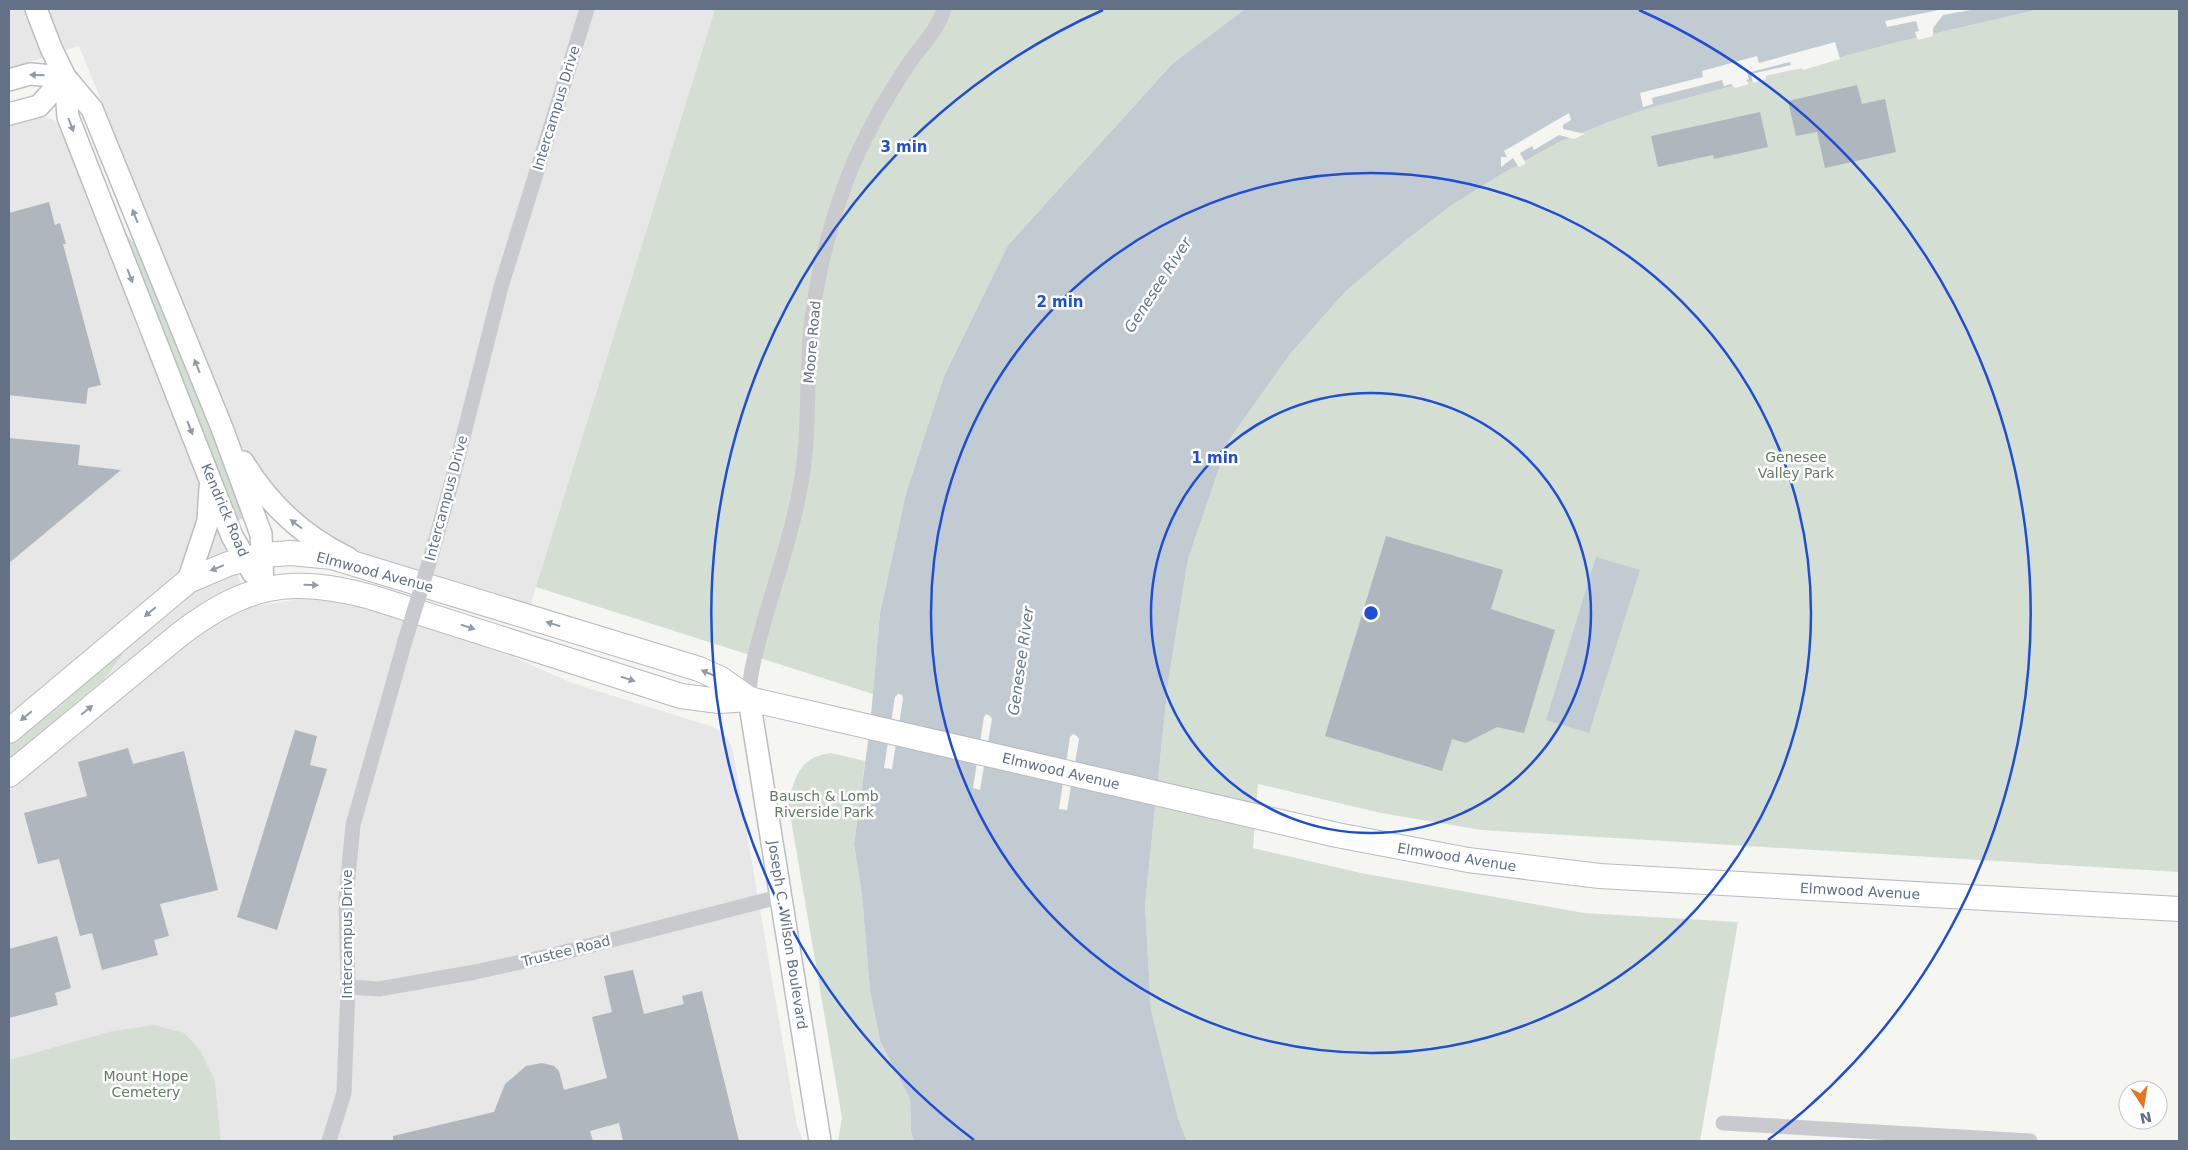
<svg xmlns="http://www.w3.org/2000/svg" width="2188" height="1150" viewBox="0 0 2188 1150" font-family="'DejaVu Sans',sans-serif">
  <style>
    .built { fill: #e6e7e6 }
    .green { fill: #d5ded3 }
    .water { fill: #c3cbd2; fill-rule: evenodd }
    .pier { fill: #f5f6f2 }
    .building { fill: #b0b6bd }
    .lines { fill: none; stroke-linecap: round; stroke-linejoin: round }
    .secondary-casing { stroke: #babdc2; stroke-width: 24 }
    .primary-casing { stroke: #b8bbc0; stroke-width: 26 }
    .street { stroke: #c8cace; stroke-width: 15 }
    .secondary { stroke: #fff; stroke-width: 21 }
    .primary { stroke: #fff; stroke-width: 24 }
    .street-bridge { stroke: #c8cace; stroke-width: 15 }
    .oneway { fill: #929baa }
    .ring { fill: none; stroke: #1d4ed8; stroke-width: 2.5 }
    .labels { text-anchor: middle; stroke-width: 5; stroke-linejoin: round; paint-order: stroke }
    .street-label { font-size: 14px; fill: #637085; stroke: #fff }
    .park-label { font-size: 14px; fill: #637c62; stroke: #fff }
    .water-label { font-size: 15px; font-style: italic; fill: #637889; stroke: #fff }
    .centre { fill: #1d4ed8; stroke: #fff; stroke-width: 2.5 }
    .ring-label { font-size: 15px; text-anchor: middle; font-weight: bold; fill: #1d4ed8; stroke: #fff; stroke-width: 5; stroke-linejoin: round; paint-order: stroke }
  </style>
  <rect width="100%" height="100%" fill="#f5f6f2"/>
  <path class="built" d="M9 9H715L530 607 348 549 294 516 249 460 241 445 79 46 9 69Z
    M34 117H45L54 120 63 128 111 246 134 320 251 607 299 599 331 601 363 608 488 646 572 683 713 727 721 732 729 741 733 751 797 1126 803 1141H221L215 1081 108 1032 9 1060V124Z"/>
  <path class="green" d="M715 9H1245L1173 63 1008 245 944 376 906 493 880 613 873 694 536 587Z
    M2041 9H2179V872L1481 830 1381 813 1258 784 1253 848 1361 873 1584 913 1738 922 1700 1141H1187L1178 1118 1151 1010 1145 905 1168 683 1188 559 1229 440 1290 354 1346 291 1405 241 1452 205 1500 175 1559 142 1609 122 1650 108 1894 43Z
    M93 153 123 227 129 238 141 251 247 517 236 521Z
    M119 652 122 655 104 679 9 759V745Z
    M831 753 865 761 854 844 862 896 870 989 880 1041 910 1099 911 1132 914 1141H838L842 1118 788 802C796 775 800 757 831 753Z
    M154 1025 184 1033 200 1050 215 1081 221 1141H9V1060L108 1032Z"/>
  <path class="water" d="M1245 9H2041L1894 43 1650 108 1609 122 1559 142 1500 175 1452 205 1405 241 1346 291 1290 354 1229 440 1188 559 1168 683 1145 905 1151 1010 1178 1118 1187 1141H914L911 1132 910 1099 880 1041 870 990 862 896 854 844 870 727 880 613 906 493 944 376 1008 245 1173 63ZM898 694 902 695 903 699 892 769 884 768 895 697ZM986 714 990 716 992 719 980 790 973 788 984 717ZM1073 734 1077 736 1079 739 1067 810 1059 809 1070 737Z
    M1596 557 1640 570 1589 733 1546 720Z"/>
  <path class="pier" d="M1944 9H1976L1943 15 1933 28V36L1918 40 1915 32 1919 31 1916 21 1887 27 1885 21Z
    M1835 42 1840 59 1803 70 1802 68 1766 76V79L1753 83 1751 74 1791 65 1790 62 1747 73 1749 79 1746 80 1749 84 1735 88 1731 84 1724 86 1722 80 1652 98 1653 104 1643 107 1640 93 1703 77 1702 71 1757 56 1759 63Z
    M1569 113 1571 120 1563 125V129L1585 134 1574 139 1559 135 1534 150 1532 146 1520 153 1525 162V164L1519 167 1513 158 1501 167V157H1507L1504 151Z"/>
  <path class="building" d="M1857 85 1862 104 1885 99 1896 152 1825 168 1817 132 1796 136 1788 101Z
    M1760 112 1768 147 1714 159 1713 155 1658 167 1651 136Z
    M49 202 55 225 60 223 66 244H63L101 385 88 388 86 404 9 395V213Z
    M9 438 80 445 78 465 121 470 9 563Z
    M1386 536 1503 570 1491 609 1555 630 1524 733 1497 727 1466 743 1452 739 1442 771 1325 736Z
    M295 730 317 736 310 765 327 769 277 930 237 917Z
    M128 748 133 764 184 751 218 890 160 904 169 936 154 940 158 955 102 970 92 933 80 936 59 859 38 864 24 813 87 796 78 762Z
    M57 936 71 988 55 993 58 1005 9 1018V949Z
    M633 970 644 1014 684 1004 682 996 702 991 739 1141H623L619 1123 590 1131 593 1141H393V1136L494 1112 505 1084 526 1066 542 1063 554 1066 559 1071 564 1090 607 1078 592 1017 612 1012 604 976Z"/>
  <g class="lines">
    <defs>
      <path id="secondary" d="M36 9 51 48 65 77 92 109 222 428 261 534 263 590
        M65 77 68 117 232 536 253 573
        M9 80 30 74 65 77
        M9 114 39 106 65 77
        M243 462C268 503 304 537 348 558
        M188 581 208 521 210 488
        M749 699 820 1141"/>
      <path id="primary" d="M9 731 188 581 228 564 263 555 291 553 332 557 699 669 721 679 749 699
        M9 775 179 635C245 584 291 575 371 597L681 696 719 701 749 699 1337 835 1468 860 1600 876 2179 909"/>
    </defs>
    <use href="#secondary" class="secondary-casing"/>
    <use href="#primary" class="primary-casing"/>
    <path class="street" d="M432 553 452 481 501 287 587 9
      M749 699C749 671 758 645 765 618 777 577 791 536 799 494 810 443 806 391 810 340 814 285 828 230 847 179 863 138 885 99 910 62 922 44 938 30 944 9
      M348 987 379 989 475 972 553 955 782 896
      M1723 1123 2030 1141
      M329 1141 344 1093 348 987 346 898 353 825 405 641"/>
    <use href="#secondary" class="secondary"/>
    <use href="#primary" class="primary"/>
    <path class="street-bridge" d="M405 641 432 553"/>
  </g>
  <defs><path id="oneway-solid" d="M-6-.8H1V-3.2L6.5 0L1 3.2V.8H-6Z" transform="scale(1.25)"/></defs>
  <g class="oneway">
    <use href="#oneway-solid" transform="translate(37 75) rotate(-178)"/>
    <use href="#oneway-solid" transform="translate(71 125) rotate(69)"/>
    <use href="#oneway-solid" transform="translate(135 216) rotate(-112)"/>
    <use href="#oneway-solid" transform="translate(130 276) rotate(69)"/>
    <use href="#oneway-solid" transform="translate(197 366) rotate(-112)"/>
    <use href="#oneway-solid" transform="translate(190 428) rotate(69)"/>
    <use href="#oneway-solid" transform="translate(296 524) rotate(-143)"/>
    <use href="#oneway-solid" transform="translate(217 568) rotate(158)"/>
    <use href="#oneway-solid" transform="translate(311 585) rotate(2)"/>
    <use href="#oneway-solid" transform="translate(150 612) rotate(140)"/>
    <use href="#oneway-solid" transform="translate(553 624) rotate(-163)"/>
    <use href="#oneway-solid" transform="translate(468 627) rotate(18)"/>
    <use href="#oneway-solid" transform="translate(708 673) rotate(-157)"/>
    <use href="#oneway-solid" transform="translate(628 679) rotate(18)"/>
    <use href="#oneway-solid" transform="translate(87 710) rotate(-39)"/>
    <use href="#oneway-solid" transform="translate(26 716) rotate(140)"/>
  </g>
  <g class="ring">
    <circle cx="1371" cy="613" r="220"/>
    <circle cx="1371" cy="613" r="440"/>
    <path d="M974 1140A660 660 0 0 1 1103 10M1639 10A660 660 0 0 1 1768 1140"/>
  </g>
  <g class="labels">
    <g class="street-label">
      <text transform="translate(556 108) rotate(-73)" y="5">Intercampus Drive</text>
      <text transform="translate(812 342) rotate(-85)" y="5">Moore Road</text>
      <text transform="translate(446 498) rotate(-75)" y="5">Intercampus Drive</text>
      <text transform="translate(225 510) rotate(67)" y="5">Kendrick Road</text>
      <text transform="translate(375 572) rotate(15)" y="5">Elmwood Avenue</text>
      <text transform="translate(1061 771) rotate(13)" y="5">Elmwood Avenue</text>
      <text transform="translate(1457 857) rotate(9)" y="5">Elmwood Avenue</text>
      <text transform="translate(1860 891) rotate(3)" y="5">Elmwood Avenue</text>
      <text transform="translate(347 934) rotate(-90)" y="5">Intercampus Drive</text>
      <text transform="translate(788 935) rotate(81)" y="5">Joseph C. Wilson Boulevard</text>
      <text transform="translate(566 951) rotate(-14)" y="5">Trustee Road</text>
    </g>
    <g class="park-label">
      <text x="1796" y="462">Genesee<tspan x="1796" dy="16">Valley Park</tspan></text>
      <text x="824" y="801">Bausch &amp; Lomb<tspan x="824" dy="16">Riverside Park</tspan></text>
      <text x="146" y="1081">Mount Hope<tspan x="146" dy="16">Cemetery</tspan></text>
    </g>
    <g class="water-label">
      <text transform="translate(1158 285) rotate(-57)" y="5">Genesee River</text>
      <text transform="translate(1021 661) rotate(-82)" y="5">Genesee River</text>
    </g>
  </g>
  <circle cx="1371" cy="613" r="8" class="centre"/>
  <g class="ring-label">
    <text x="904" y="152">3 min</text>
    <text x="1060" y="307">2 min</text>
    <text x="1215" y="463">1 min</text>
  </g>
  <rect width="2188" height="1150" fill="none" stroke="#637085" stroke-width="20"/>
  <g transform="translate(2143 1105) rotate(168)"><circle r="24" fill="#ffffff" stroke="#c1c6ce"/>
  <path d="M0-4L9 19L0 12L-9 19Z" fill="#ef731a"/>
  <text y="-8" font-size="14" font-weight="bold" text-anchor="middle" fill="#637085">N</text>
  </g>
</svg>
